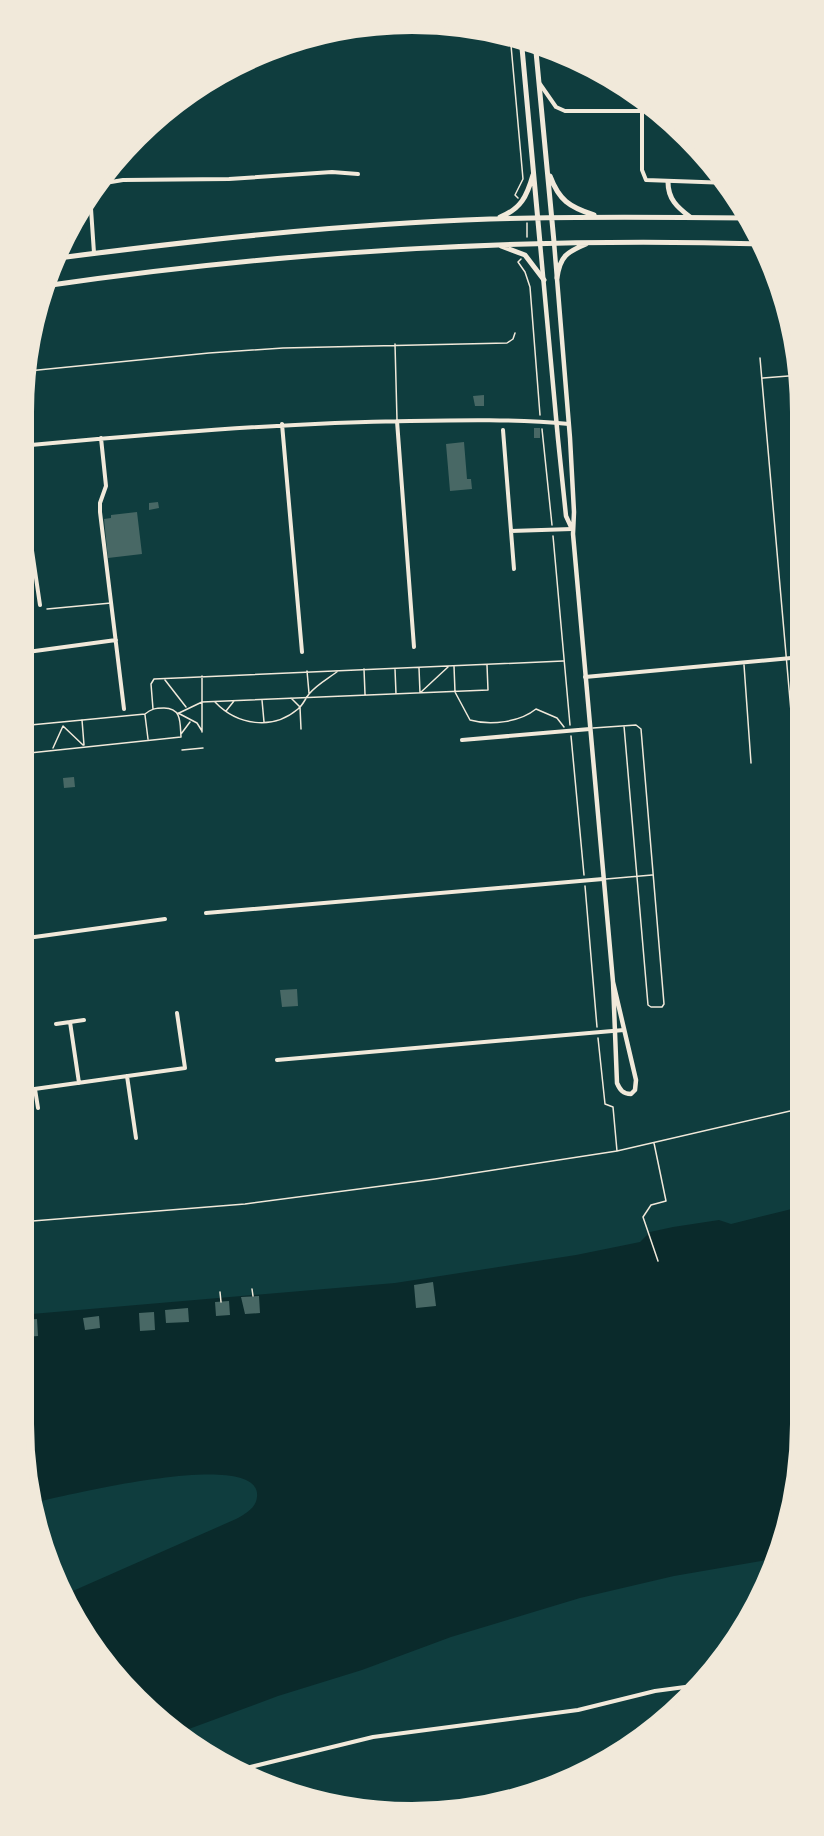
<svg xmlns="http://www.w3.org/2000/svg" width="824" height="1836" font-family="'DejaVu Sans',sans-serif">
  <rect width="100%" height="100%" fill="#0f3d3e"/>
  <path fill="#0a2a2b" d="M804,1206v218l-26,134 -104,18 -94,22 -129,39 -89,33 -84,26 -100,37 -61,-50 -51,-89 170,-75c9,-5 20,-11 21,-22 6,-51 -197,0 -224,6l-13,-79v-109l375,-32 181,-28 64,-13 10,-10 23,-5 46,-7 12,4z"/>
  <path fill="#486865" d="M484,395v11h-9l-2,-10z
    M534,428h6v10h-6z
    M464,442l3,37h4l1,10 -22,2 -4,-47z
    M158,502l1,6 -10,2v-7z
    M137,512l5,42 -34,4 -4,-39 7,-1v-3z
    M799,724h3v27h-1z
    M74,777l1,10 -11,1 -1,-10z
    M297,989l1,17 -16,1 -2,-17z
    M433,1282l3,24 -20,2 -2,-23z
    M259,1296l1,17 -15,1 -4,-17z
    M229,1301l1,14 -14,1 -1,-14z
    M188,1308l1,14 -23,1 -1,-13z
    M154,1312l1,18 -15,1 -1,-18z
    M99,1316l1,12 -15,2 -2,-12z
    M37,1319l1,17 -13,1 -1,-17z"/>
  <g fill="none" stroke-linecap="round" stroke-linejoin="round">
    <path stroke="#f1e9da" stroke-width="1.5" d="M510,34l13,145 -8,16 3,3
      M527,223v14
      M521,259l-3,3 7,10 5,15 10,128
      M542,429l10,96
      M553,536l17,189
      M454,666l1,26 15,28c21,6 50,2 66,-11l21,9 7,9
      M419,668l1,25 28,-26
      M364,669l1,25
      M395,669l1,25
      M307,671l2,22
      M202,676v56
      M165,680l21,27
      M291,698l9,9 1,22
      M262,700l2,22
      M215,702c22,23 57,29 83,7 5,-4 7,-10 11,-15 7,-9 20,-16 29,-23
      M153,709l-2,-25 3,-5 409,-18
      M226,711l8,-10
      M178,713l19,10 5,8
      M179,713l23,-11 286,-12 -1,-25
      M145,715l3,24
      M82,720l2,25
      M28,726l2,25
      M181,734l9,-12
      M571,736l13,139
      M53,748l10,-22 20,19
      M182,750l21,-2
      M20,754l161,-17c-1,-14 1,-29 -17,-29 -9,0 -13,1 -19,6l-125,12
      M585,886l12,141
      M598,1038l7,66 8,3 4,44
      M654,1143l12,58 -15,4 -8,12 15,44
      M20,1222l225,-18 190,-25 182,-28 186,-43
      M252,1289l1,7
      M220,1292l1,10"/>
    <path stroke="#f1e9da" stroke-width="1.5" d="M235,64l9,8
      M395,344l2,76
      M760,358l35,399 3,4 4,1
      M28,371l181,-18 74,-5 224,-5 6,-4 2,-6
      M763,378l38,-3
      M47,609l64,-6
      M744,665l7,98
      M593,728l43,-3 5,4 23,275 -2,3h-11l-3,-2 -24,-279
      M606,879l46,-4"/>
    <path stroke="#f1e9da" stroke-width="4" d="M540,84l16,23 9,4h96
      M642,111v59l4,10 83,3
      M94,253l-4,-59 2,-5 7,-5 24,-4 106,-1 103,-7 26,2
      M397,421l17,226
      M282,424l20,228
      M503,430l11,139
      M101,438l5,48 -6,17v9l24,197
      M20,446c130,-12 259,-23 390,-25 53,-1 106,-2 159,3
      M20,469l20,136
      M511,531l61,-2
      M20,653l96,-13
      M585,677l217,-20
      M462,740l128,-11
      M206,913l397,-34
      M20,939l145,-20
      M70,1022l9,61
      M56,1024l28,-4
      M277,1060l347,-30
      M127,1076l9,62
      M35,1089l3,19
      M20,1091l165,-23 -8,-55
      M234,1771l139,-34 205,-27 77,-19 30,-4 14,2"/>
    <path stroke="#f1e9da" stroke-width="4.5" d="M554,242l16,196 4,74 -1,22 40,448 4,101c3,7 6,11 14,11l4,-4 1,-10 -23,-98
      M540,243l18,196 8,77 6,13"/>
    <path stroke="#f1e9da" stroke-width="5" d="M521,37l19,206
      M535,41l19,201
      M550,176c9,24 19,31 44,39
      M668,182c0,17 9,25 22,35
      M500,217c21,-8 27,-21 33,-42
      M501,246l24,9 19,25
      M51,259c146,-19 292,-35 439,-40 86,-3 173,-2 259,-1
      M557,278c3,-22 10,-26 29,-34
      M44,286c239,-35 480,-49 720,-42"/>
  </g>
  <path d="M0 0H824V1836H0ZM412 30H412A382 382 0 0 1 794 412V1424A382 382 0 0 1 412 1806H412A382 382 0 0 1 30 1424V412A382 382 0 0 1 412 30Z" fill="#f1e9da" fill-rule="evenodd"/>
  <path fill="none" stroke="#f1e9da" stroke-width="8" d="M412 30H412A382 382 0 0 1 794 412V1424A382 382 0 0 1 412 1806H412A382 382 0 0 1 30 1424V412A382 382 0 0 1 412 30Z"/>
</svg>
